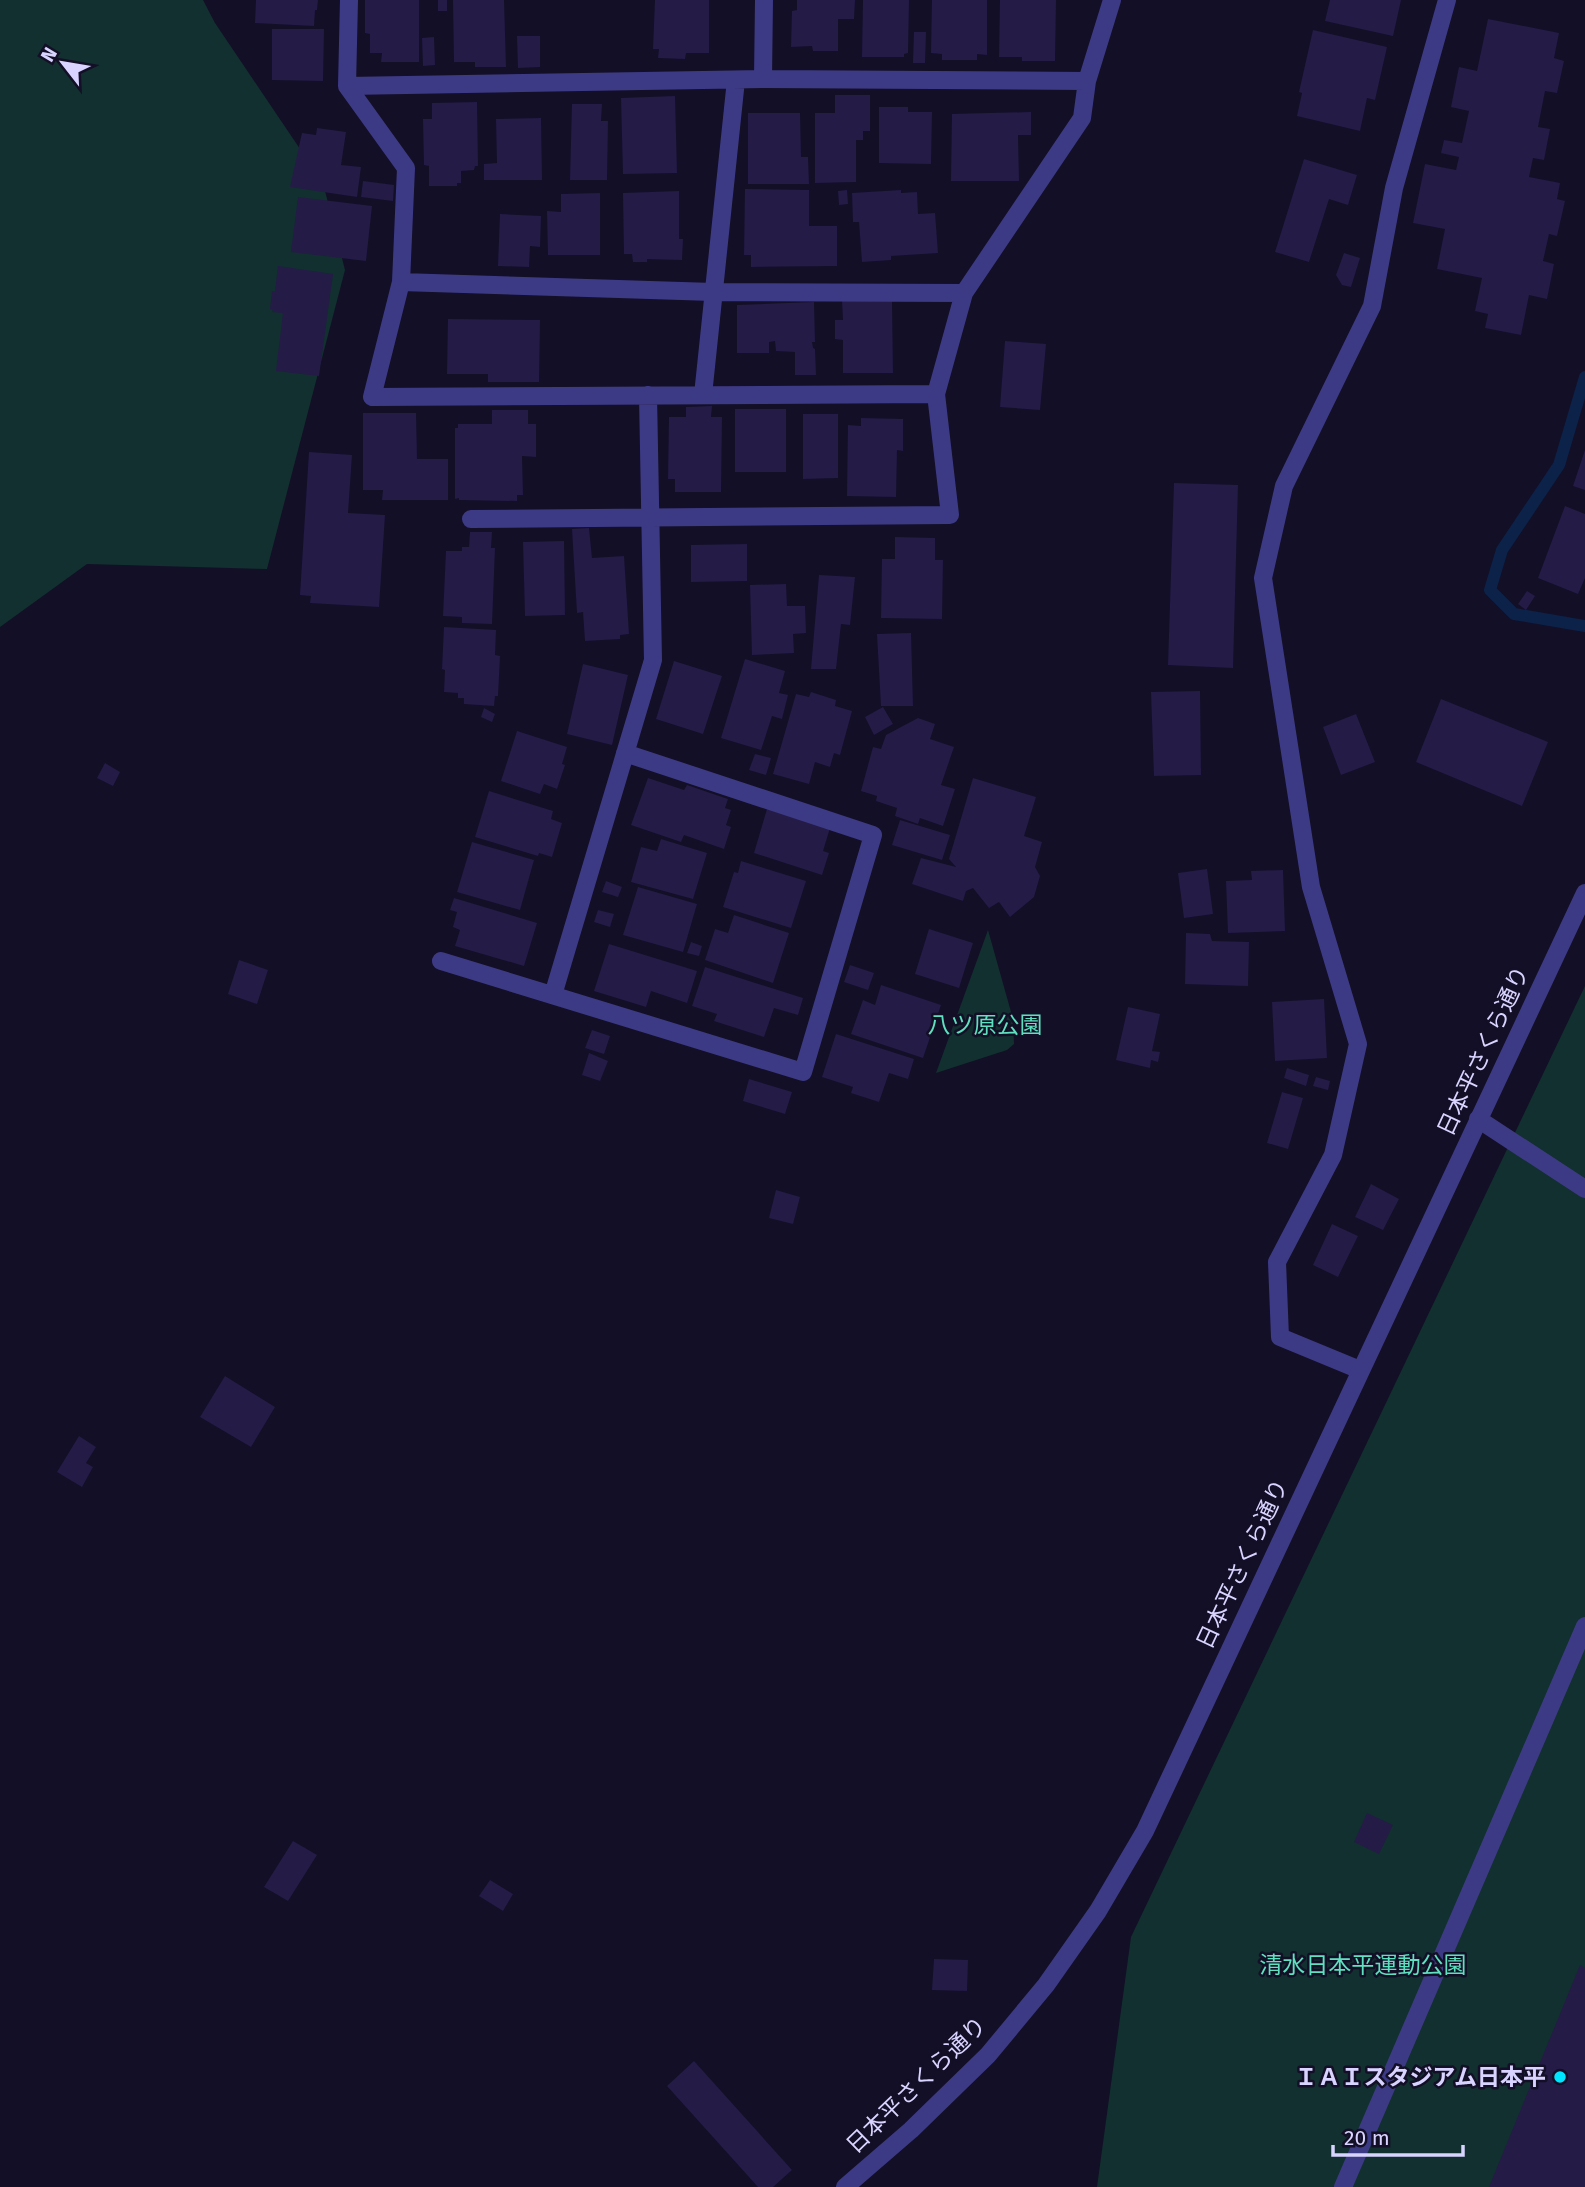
<svg xmlns="http://www.w3.org/2000/svg" width="1585" height="2187" font-family="'Fira Sans','Noto Sans JP',sans-serif">
  <rect width="100%" height="100%" fill="#130f26"/>
  <path fill="#12302f" d="M0,0h203l12,23 108,160 22,87 -78,299 -180,-5 -87,63z
    M988,930l25,89 1,25 -7,6 -71,23z
    M1585,986v1201h-488l34,-250z"/>
  <g fill="none" stroke-linecap="round" stroke-linejoin="round">
    <path stroke="#0c2248" stroke-width="12" d="M1585,377l-26,88 -57,85 -12,40 24,24 71,12"/>
  </g>
  <path fill="#241b47" d="M256,0h62l-1,10h-2l-1,16 -59,-3z
    M365,0h54v62h-38l1,-9h-12v-19l-5,-1z
    M438,0h9v11h-9z
    M453,0h51l2,67h-31v-5h-21z
    M655,0h54v53h-23l-1,6 -27,-1 1,-9h-6z
    M797,0h58l-1,19h-16v32h-25l-1,-5 -21,1 1,-36 5,-1z
    M863,0h46l-1,53 -4,1v3h-42z
    M932,0h55v55l-10,-1v6h-35v-6l-11,-1z
    M1000,0h56l-1,61h-33v-4h-23z
    M1330,0h71l-8,36 -68,-15z
    M1488,19l71,14 -5,25 10,3 -7,32 -12,-2 -7,36 12,2 -6,31 -11,-2 -4,19 31,6 -3,16 8,2 -8,35 -8,-2 -6,27 11,3 -7,35 -18,-4 -8,40 -36,-7 3,-14 -13,-3 7,-33 -45,-9 8,-40 -32,-6 12,-59 31,6 3,-13 -18,-4 3,-13 18,3 7,-32 -18,-4 8,-40 18,4z
    M272,29h52l-1,52 -51,-1z
    M1313,30l74,17 -12,53 -8,-2 -7,33 -63,-15 5,-23 -3,-1z
    M914,32h12l-1,31h-12z
    M517,36h23v31l-22,1z
    M434,37l1,28 -12,1 -1,-28z
    M835,95h35v36h-7v9h-7v42l-41,1v-70h20z
    M675,96l2,77 -54,1 -2,-76z
    M477,102l1,64h-3l-1,4 -13,1v12h-4v3h-28v-20l-5,-1 -1,-46h9v-16z
    M572,104h30l-1,17h7l-1,59h-37z
    M879,107h29v5h24l-1,52 -52,-1z
    M1031,112v23h-13l1,46h-68l1,-67z
    M748,113h52l1,44h7l1,27h-61z
    M541,118l1,62h-58v-16l13,-1 -1,-44z
    M317,128l29,4 -5,33 20,2 -4,30 -67,-10 12,-54 14,2z
    M1304,159l53,16 -9,30 -19,-6 -20,63 -34,-10z
    M363,181l31,4 -1,16 -32,-4z
    M745,189l64,1v36h28v40l-86,1v-12h-7z
    M847,190l1,14 -9,1 -1,-14z
    M901,190v3l16,-1 1,22 17,-1 3,40 -47,3v4l-29,2 -3,-40h-6l-1,-29z
    M679,191v48h4l-1,21 -35,-1v3h-14l-1,-8h-8l-1,-61z
    M600,193v62h-52l-1,-44 14,1v-18z
    M298,197l74,9 -6,55 -75,-9z
    M500,214l41,2 -1,31 -10,-1 -1,21 -31,-1z
    M1344,253l16,5 -9,29 -9,-2 -6,-10z
    M278,266l55,8 -14,102 -43,-5 7,-58 -11,-1 1,-2 -3,-1 2,-18h3z
    M842,301h50l1,72h-50v-33l-8,-1v-19h8z
    M814,302l1,40h-3l1,6 2,1 1,26h-21v-23l-19,-1 -1,-10 -6,1v11h-32v-48z
    M448,319l92,1 -1,62h-51v-8h-41z
    M1005,341l41,3 -6,66 -40,-3z
    M712,406l-1,11h11l-1,75h-46v-13h-7l1,-62h17v-10z
    M735,409h51v63h-51z
    M492,410h36v14h8v33l-14,-1 1,39h-6v6l-58,-1v-2l-4,1v-71h3v-4h34z
    M363,413h53l1,46h31v41h-66l1,-10h-20z
    M803,414h35v64l-35,1z
    M861,418l42,1v32l-6,-1 -1,47 -49,-1 1,-71 13,1z
    M1585,450v40l-12,-4z
    M309,452l43,3 -4,58 37,2 -6,92 -69,-4 1,-7 -11,-1z
    M1174,483l64,2 -5,183 -65,-3z
    M1565,506l20,8v64l-7,16 -40,-16z
    M589,528l3,30 32,-2 5,78 -9,1v4l-35,2 -2,-29 -6,1 -5,-84z
    M470,532h22l-1,16h4l-3,76 -30,-1v-6l-19,-1 3,-65h16v-4h7z
    M895,537l40,1v22h8l-1,59 -61,-1 1,-59h13z
    M564,541l1,74 -40,1 -2,-74z
    M747,544v37l-56,1v-37z
    M819,575l36,2 -5,48 -9,-1 -5,45h-25z
    M786,584l1,22h18l1,27 -13,1 1,19 -42,2 -2,-70z
    M1527,591l8,5 -9,14 -8,-6z
    M444,627l52,3 -1,25 5,1 -2,40h-3l-1,10 -30,-2v-6h-6v-5l-14,-1 1,-22 -3,-1z
    M911,633l2,73h-32l-4,-72z
    M745,659l40,12 -6,22 9,2 -6,24 -10,-3 -11,34 -40,-12z
    M674,661l48,15 -19,58 -47,-15z
    M583,664l45,11 -16,70 -45,-11z
    M1200,691l1,84 -47,1 -3,-84z
    M811,692l25,8 -1,6 17,5 -12,44 -6,-2 -4,14 -15,-5 -6,22 -36,-10 23,-80 13,3z
    M1441,699l107,43 -26,64 -106,-44z
    M883,707l10,17 -19,11 -9,-18z
    M484,708l11,6 -3,8 -11,-5z
    M1356,714l19,48 -34,13 -18,-48z
    M918,718l17,6 -5,15 24,8 -13,38 14,4 -12,37 -23,-8 -2,6 -23,-8 2,-8 -21,-7 1,-5 -16,-5 12,-44 8,2 5,-14z
    M517,731l50,16 -5,17 3,1 -8,24 -13,-5 -4,10 -39,-13z
    M755,754l16,4 -5,17 -17,-5z
    M105,763l15,9 -7,14 -16,-8z
    M648,778l36,12 3,-5 41,14 -3,9 6,2 -5,15 5,2 -7,22 -40,-14 -3,7 -50,-17z
    M973,778l63,19 -12,39 18,6 -7,25 5,9 -6,21 -24,20 -11,-15 -10,6 -16,-20 -7,3 -3,10 -51,-17 9,-26 35,9 -7,-8z
    M489,791l64,20 -2,8 11,4 -10,34 -13,-4 -1,3 -63,-19z
    M767,809l63,19 -7,23 6,2 -7,22 -68,-22z
    M900,820l50,15 -8,25 -50,-15z
    M661,839l46,14 -14,46 -62,-17 10,-35 16,4z
    M472,842l62,18 -14,50 -63,-18z
    M741,861l65,20 -15,47 -68,-21 11,-35 4,1z
    M1207,869l6,45 -29,4 -6,-45z
    M1283,870l2,61 -57,2 -2,-52 26,-1 -1,-9z
    M606,881l16,6 -4,10 -16,-5z
    M638,887l59,17 -14,48 -60,-17z
    M454,898l83,25 -13,43 -69,-20 5,-16 -7,-3 4,-15 -7,-2z
    M598,910l16,4 -4,13 -16,-5z
    M734,915l55,18 -16,50 -68,-23 10,-31 13,4z
    M929,929l44,14 -14,45 -44,-14z
    M1186,933l24,1 2,7 37,1 -1,44 -63,-2z
    M691,942l11,4 -3,10 -12,-3z
    M609,944l88,27 -10,32 -36,-12 -5,16 -52,-16z
    M239,960l29,10 -11,34 -29,-10z
    M850,965l24,8 -6,17 -24,-8z
    M705,967l98,31 -5,17 -24,-7 -10,29 -50,-16 3,-7 -25,-8z
    M881,985l60,20 -18,53 -72,-24 12,-34 12,5z
    M1324,999l3,59 -52,3 -3,-59z
    M1128,1007l32,7 -8,37 8,1 -2,10 -7,-2 -1,8 -34,-8z
    M592,1030l18,6 -6,18 -19,-6z
    M836,1034l78,25 -6,20 -19,-6 -10,29 -28,-9 2,-6 -31,-10z
    M589,1053l19,8 -8,20 -18,-6z
    M1287,1068l22,7 -3,11 -22,-8z
    M1316,1077l14,4 -2,9 -15,-4z
    M749,1079l43,13 -7,22 -42,-13z
    M1282,1092l21,6 -15,51 -21,-6z
    M1371,1184l28,15 -16,31 -28,-13z
    M776,1190l24,7 -7,27 -24,-6z
    M1332,1224l26,12 -20,41 -25,-12z
    M225,1376l50,31 -24,40 -51,-30z
    M79,1436l17,11 -10,16 7,4 -11,20 -25,-15z
    M1367,1813l26,12 -14,29 -25,-12z
    M293,1841l24,14 -29,46 -24,-14z
    M490,1880l23,14 -10,17 -24,-15z
    M934,1959l34,1 -1,31 -35,-1z
    M1580,1965l5,3v219h-96z
    M694,2061l98,109 -19,17h-15l-91,-101z"/>
  <g fill="none" stroke-linecap="round" stroke-linejoin="round">
    <path stroke="#3d3a85" stroke-width="18" d="M1478,1119l107,70
      M1343,2187l242,-561"/>
    <path stroke="#3d3a85" stroke-width="18" d="M349,0l-2,86 59,82 -5,114 -29,115 564,-3
      M763,79l1,-79
      M347,86l416,-7 324,2
      M401,282l312,10 251,1
      M703,395l33,-315
      M471,519l479,-4 -14,-121 28,-101 118,-175 5,-37 25,-81
      M441,961l362,111 70,-237 -248,-82
      M553,995l100,-335 -5,-265
      M1360,1370l-80,-33 -3,-75 56,-107 25,-111 -47,-157 -48,-309 21,-92 88,-180 22,-118 53,-188"/>
    <path stroke="#3d3a85" stroke-width="18" d="M845,2187l66,-57 77,-75 58,-70 52,-74 47,-80 440,-938"/>
  </g>
  <circle fill="#00e5ff" stroke="#130f26" stroke-width="2.5" cx="1560" cy="2077" r="7"/>
  <g text-anchor="middle" stroke-width="5" stroke-linejoin="round" paint-order="stroke">
    <g font-size="23" fill="#5fe0c0" stroke="#130f26">
      <text x="985" y="1033">八ツ原公園</text>
      <text x="1363" y="1973">清水日本平運動公園</text>
    </g>
    <g font-size="23" fill="#d9d4ff" stroke="#130f26">
      <text transform="translate(1483 1051) rotate(-65)" y="8">日本平さくら通り</text>
      <text transform="translate(1242 1564) rotate(-65)" y="8">日本平さくら通り</text>
      <text transform="translate(916 2085) rotate(-44)" y="8">日本平さくら通り</text>
    </g>
    <g font-size="23" font-weight="bold" fill="#d9d4ff" stroke="#130f26" text-anchor="end">
      <text x="1546" y="2085">ＩＡＩスタジアム日本平</text>
    </g>
  </g>
  <g transform="translate(63 63) rotate(301)" stroke="#130f26" stroke-width="5" paint-order="stroke">
  <path d="M0-5L12 26L0 18L-12 26Z" fill="#d9d4ff"/>
  <text y="-10" font-size="19" font-weight="bold" text-anchor="middle" fill="#d9d4ff">N</text>
  </g>
  <path d="M1333 2145v10h130v-10" fill="none" stroke="#d9d4ff" stroke-width="3.5"/>
  <text x="1344" y="2145" font-size="21" fill="#d9d4ff" stroke="#130f26" stroke-width="5" paint-order="stroke">20 m</text>
</svg>
